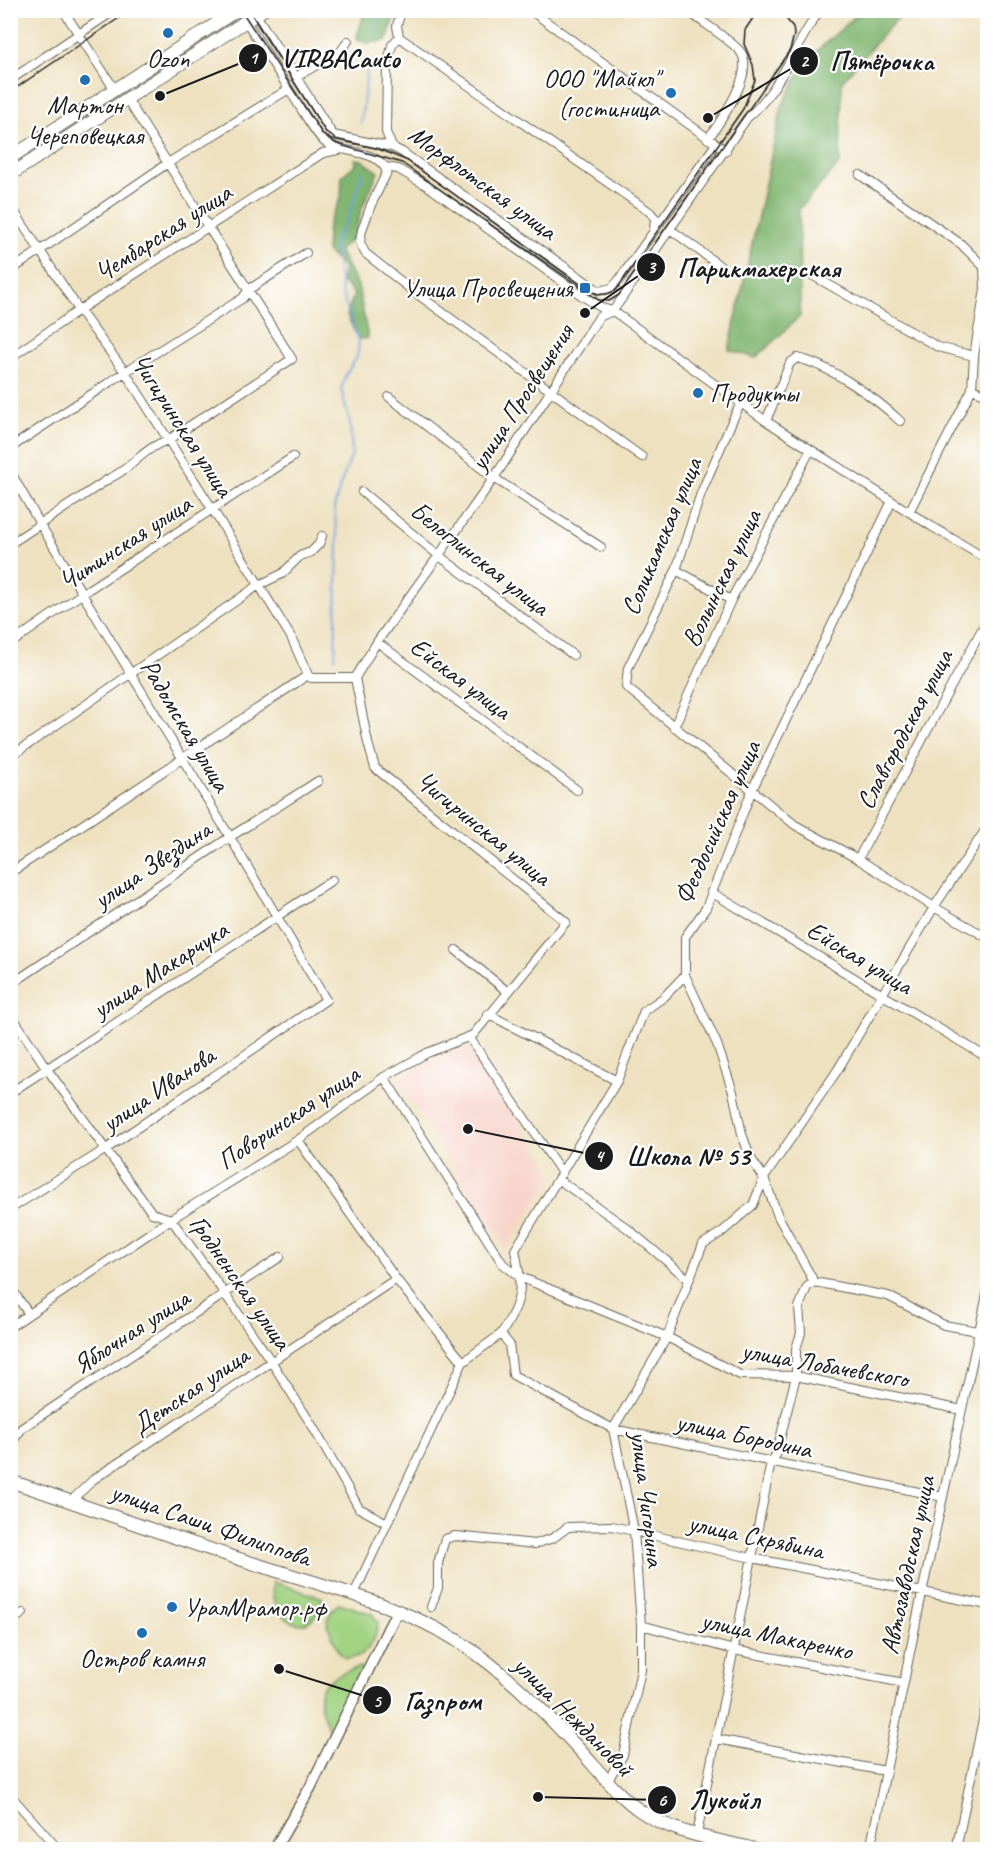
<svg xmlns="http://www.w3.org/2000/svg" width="998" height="1860" font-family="Caveat,sans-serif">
  <rect width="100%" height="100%" fill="#fff"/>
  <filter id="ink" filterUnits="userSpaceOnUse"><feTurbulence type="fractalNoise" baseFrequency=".0167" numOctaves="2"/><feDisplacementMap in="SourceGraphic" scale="12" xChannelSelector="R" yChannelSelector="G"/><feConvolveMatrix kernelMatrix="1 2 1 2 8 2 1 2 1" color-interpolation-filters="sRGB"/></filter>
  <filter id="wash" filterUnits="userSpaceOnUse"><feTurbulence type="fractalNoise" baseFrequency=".008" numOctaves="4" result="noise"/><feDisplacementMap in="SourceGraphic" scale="24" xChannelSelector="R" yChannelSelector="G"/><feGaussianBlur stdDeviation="1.35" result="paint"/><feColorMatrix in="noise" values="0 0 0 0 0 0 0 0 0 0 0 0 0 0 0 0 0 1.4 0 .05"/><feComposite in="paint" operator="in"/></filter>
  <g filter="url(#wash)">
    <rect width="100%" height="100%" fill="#eee1c0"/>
    <path fill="#f7d1c7" d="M468,1047l86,127 -48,75 -109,-171 30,-16z"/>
    <path fill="#a1d382" stroke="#5e784f" stroke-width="1.5" d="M273,1582l50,16c-2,4 -3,10 -5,14 -17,28 -51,1 -45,-30z
      M339,1603l33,11 6,8c-2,19 -11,37 -33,36l-6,-6 -12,-28 4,-13z
      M360,1667l2,2 -31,65c-19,-42 -17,-52 29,-67z"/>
    <path fill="#80b570" stroke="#4e6846" stroke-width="1.5" d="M365,11h31l-9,29 -17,3 -14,-3z
      M861,11h46l-13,11 -52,59 -2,82 -41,46 1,107 -44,42 -27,-8 53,-244 24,-45z
      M355,159l7,1 16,12 -17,38 -7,26 -15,15 19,35 10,52 -10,1 -11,-24 7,-21 -13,-14 3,-11 -18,-19 2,-26 13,-26 1,-22 14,-12z"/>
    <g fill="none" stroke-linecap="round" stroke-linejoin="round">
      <path stroke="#70a0da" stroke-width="2" d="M375,34l5,-24
        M361,124l7,-62
        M335,658l3,-115 -4,-35 7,-25 11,-29 -2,-31 -9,-34 5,-15 11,-17 2,-14 -17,-50 -8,-49 16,-31 13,-41"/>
    </g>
  </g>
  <g filter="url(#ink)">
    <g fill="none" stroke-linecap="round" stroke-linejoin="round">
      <defs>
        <path id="minor" d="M63,10l52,80
          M401,10l-4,16 2,11 251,175 5,6 -1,12
          M530,10l196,141
          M687,10c16,13 38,26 52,40 19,20 -19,72 -31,89
          M256,15l77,120 59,12
          M399,37l-7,8 -5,22 -1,65 6,15 10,5 197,139 13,-3 7,-8 97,-136
          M296,77l45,-26 7,-10
          M10,80l105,-70
          M289,89c7,11 29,50 37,54 18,11 53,6 61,29l-16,33 -9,25 -2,12 5,11 48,38 229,166
          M385,167l13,2 31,18 152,108 21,13 11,3 153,110 165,105 57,34
          M860,175l101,69 23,23 1,22 3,-1
          M10,205l69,105 46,62 88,138 78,127 17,38
          M670,229l50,37
          M10,271l158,-108 121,-74 -43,-68
          M810,274l128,73 36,9
          M10,358l69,-48 244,-157 20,-4
          M972,389l16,6
          M389,397l105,81 107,69
          M741,403l-8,16 -32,74 -25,77 -48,98 -2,19 169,138 63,34 76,48 54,31
          M766,421l24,-58 7,-5c32,7 79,40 103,63
          M10,448l115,-76 118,-74 5,-8 58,-37
          M10,471l30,53 190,313 96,163 -220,149 -96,60
          M362,492l76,63 135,100
          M892,501l-140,289 -46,118 -21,29v38l-21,22 -20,14 -27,70 -102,169c8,39 8,50 -14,84l8,10 4,31 100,54 330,68
          M909,512l63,-123 2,-33 11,-67
          M10,544l100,-66c21,-9 35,-31 58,-38l124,-81 -165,-260
          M676,570l55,30
          M377,642l200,148
          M10,644l73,-51 210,-136
          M674,727l57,-127 79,-149
          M10,757l249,-172 23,-11 18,-18 11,-4 8,-8 3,-8
          M858,859l130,-241
          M10,873l298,-198 3,3h44
          M711,892l277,166
          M456,950l52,42
          M685,975l32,69 16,48 9,42 8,23 14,21 14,38 36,66 74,14 56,29 34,6
          M10,985l220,-148 88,-56
          M10,1013l37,56 105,144 19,6 54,75 46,67 42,66 46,81 28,15
          M488,1014l129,67
          M469,1037l93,136
          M384,1077l119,187 17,13 147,60 73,38 56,1 166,34
          M10,1093l322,-213
          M298,1140l98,139 67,83
          M559,1180l68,48 61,51
          M10,1287l19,27
          M10,1327l161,-108 127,-79 86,-63 43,-24 46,-18 93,-113 -191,-154 -7,-25 -13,-65 22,-36 117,-164 105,-161 14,-6 134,-193c8,-7 16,-15 22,-24 20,-26 31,-57 51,-84
          M10,1445l12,-17 258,-171
          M71,1501l23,-22 302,-200
          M353,1596l110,-234 38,-28
          M431,1607l7,-19v-25l7,-24 10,-3 80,8 18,-6 15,-11 44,-1 140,32 236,47
          M10,1622l13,-9
          M641,1625l93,25 170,33
          M717,1739l168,32
          M608,1780l15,-25 18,-85v-45l-7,-94 -21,-102 54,-92 36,-93 19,-12 31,-27 11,-27 73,-107 97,-164 54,-81
          M10,1795l49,55
          M697,1834l74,-372 5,-7 20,-79v-27l5,-16 -2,-26 8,-20 7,-5
          M870,1850l52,-257 66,-303
          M956,1850l32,-155"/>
        <path id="major" d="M274,1850l36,-62 87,-177"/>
        <path id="highway" d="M10,158l227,-148
          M10,175l253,-165
          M10,1481c82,27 163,57 245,83 69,22 145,40 206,79 43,28 80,65 115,103 20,21 39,47 63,64 34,24 80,30 120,40"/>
      </defs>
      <use href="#minor" stroke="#666155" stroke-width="10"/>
      <use href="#major" stroke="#666155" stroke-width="13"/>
      <use href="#highway" stroke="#666155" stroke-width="14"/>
      <use href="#minor" stroke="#fff" stroke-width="8"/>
      <use href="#major" stroke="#fff" stroke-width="10"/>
      <use href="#highway" stroke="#fff" stroke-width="12"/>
      <path stroke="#1c1c1c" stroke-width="1.5" d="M241,10l82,125 14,9 65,19 197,137 10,1 10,-6 171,-245 4,-15 -1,-8 -10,-12 -8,-3 -15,2 -7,4 -8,12 -1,14 9,21 2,15 -12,29 -127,181c-12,7 -19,5 -31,-2l-177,-127 -32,-13 -41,-9 -10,-8 -76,-121
        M10,92l121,-82"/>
    </g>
  </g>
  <g fill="#1f6fb2" stroke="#fff" stroke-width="2">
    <circle cx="168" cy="33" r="6"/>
    <circle cx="85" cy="80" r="6"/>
    <circle cx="671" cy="93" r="6"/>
    <rect x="579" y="282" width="12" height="12" rx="3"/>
    <circle cx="698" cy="393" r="6"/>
    <circle cx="172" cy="1607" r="6"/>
    <circle cx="142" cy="1633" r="6"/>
  </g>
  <g text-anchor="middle" stroke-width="4.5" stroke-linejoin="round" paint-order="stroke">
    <g font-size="26" fill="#1c1c1c" stroke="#fff">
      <text x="168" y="67">Ozon</text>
      <text x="659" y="87" text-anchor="end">ООО "Майкл"<tspan x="659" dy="30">(гостиница</tspan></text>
      <text x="85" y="114">Мартон<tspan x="85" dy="30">Череповецкая</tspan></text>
      <text x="573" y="297" text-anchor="end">Улица Просвещения</text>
      <text x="710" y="402" text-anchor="start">Продукты</text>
      <text x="184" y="1616" text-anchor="start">УралМрамор.рф</text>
      <text x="142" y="1667">Остров камня</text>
    </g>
    <g font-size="26" fill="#1c1c1c" stroke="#fff">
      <text transform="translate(483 182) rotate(36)" y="9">Морфлотская улица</text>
      <text transform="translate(163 232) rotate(-33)" y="9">Чембарская улица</text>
      <text transform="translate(521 397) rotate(-57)" y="9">улица Просвещения</text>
      <text transform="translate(183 425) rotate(57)" y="9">Чигиринская улица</text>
      <text transform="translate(661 536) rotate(-67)" y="9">Соликамская улица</text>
      <text transform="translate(125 542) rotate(-33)" y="9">Читинская улица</text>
      <text transform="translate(480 558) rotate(38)" y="9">Белоглинская улица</text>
      <text transform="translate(721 578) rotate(-64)" y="9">Волынская улица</text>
      <text transform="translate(461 678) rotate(37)" y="9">Ейская улица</text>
      <text transform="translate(186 725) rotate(59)" y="9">Радомская улица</text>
      <text transform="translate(904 729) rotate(-62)" y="9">Славгородская улица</text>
      <text transform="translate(717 822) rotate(-66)" y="9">Феодосийская улица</text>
      <text transform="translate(484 828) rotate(39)" y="9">Чигиринская улица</text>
      <text transform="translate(152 864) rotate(-34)" y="9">улица Звездина</text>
      <text transform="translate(860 957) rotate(31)" y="9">Ейская улица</text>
      <text transform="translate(160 969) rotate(-33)" y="9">улица Макарчука</text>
      <text transform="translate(158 1089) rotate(-34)" y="9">улица Иванова</text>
      <text transform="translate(288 1117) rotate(-34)" y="9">Поворинская улица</text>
      <text transform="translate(241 1282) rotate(55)" y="9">Гродненская улица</text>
      <text transform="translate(131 1331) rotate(-33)" y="9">Яблочная улица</text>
      <text transform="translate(825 1364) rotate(10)" y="9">улица Лобачевского</text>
      <text transform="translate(190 1390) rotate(-34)" y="9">Детская улица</text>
      <text transform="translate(744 1435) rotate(12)" y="9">улица Бородина</text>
      <text transform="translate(648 1499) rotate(83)" y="9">улица Чигорина</text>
      <text transform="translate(211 1524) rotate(19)" y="9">улица Саши Филиппова</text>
      <text transform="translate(756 1536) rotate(12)" y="9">улица Скрябина</text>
      <text transform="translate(907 1565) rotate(-78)" y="9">Автозаводская улица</text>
      <text transform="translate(777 1635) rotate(12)" y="9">улица Макаренко</text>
      <text transform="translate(574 1716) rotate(45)" y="9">улица Неждановой</text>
    </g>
  </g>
  <path fill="none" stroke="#1c1c1c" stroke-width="2" d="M160 96L253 58M708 118L804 61M585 313L651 267M468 1129L599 1156M279 1669L377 1700M538 1797L662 1800"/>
  <g fill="#1c1c1c" stroke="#fff" stroke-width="2">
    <circle cx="160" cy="96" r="6"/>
    <circle cx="708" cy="118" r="6"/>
    <circle cx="585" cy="313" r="6"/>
    <circle cx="468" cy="1129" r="6"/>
    <circle cx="279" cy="1669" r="6"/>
    <circle cx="538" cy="1797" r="6"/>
    <circle cx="253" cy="58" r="15"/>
    <circle cx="804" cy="61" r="15"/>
    <circle cx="651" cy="267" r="15"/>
    <circle cx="599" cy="1156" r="15"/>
    <circle cx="377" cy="1700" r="15"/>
    <circle cx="662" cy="1800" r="15"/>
  </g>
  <g font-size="18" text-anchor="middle" font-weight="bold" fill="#fff">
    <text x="253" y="64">1</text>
    <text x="804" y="67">2</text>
    <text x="651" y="273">3</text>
    <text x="599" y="1162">4</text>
    <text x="377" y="1707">5</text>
    <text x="662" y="1806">6</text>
  </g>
  <g font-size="27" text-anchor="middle" font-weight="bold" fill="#1c1c1c" stroke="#fff" stroke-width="4.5" stroke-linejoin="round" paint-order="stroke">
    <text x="340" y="67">VIRBACauto</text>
    <text x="882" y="70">Пятёрочка</text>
    <text x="759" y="277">Парикмахерская</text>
    <text x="688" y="1165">Школа № 53</text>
    <text x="443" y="1710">Газпром</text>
    <text x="724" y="1809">Лукойл</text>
  </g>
  <rect width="998" height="1860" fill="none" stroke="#fff" stroke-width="36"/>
</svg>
